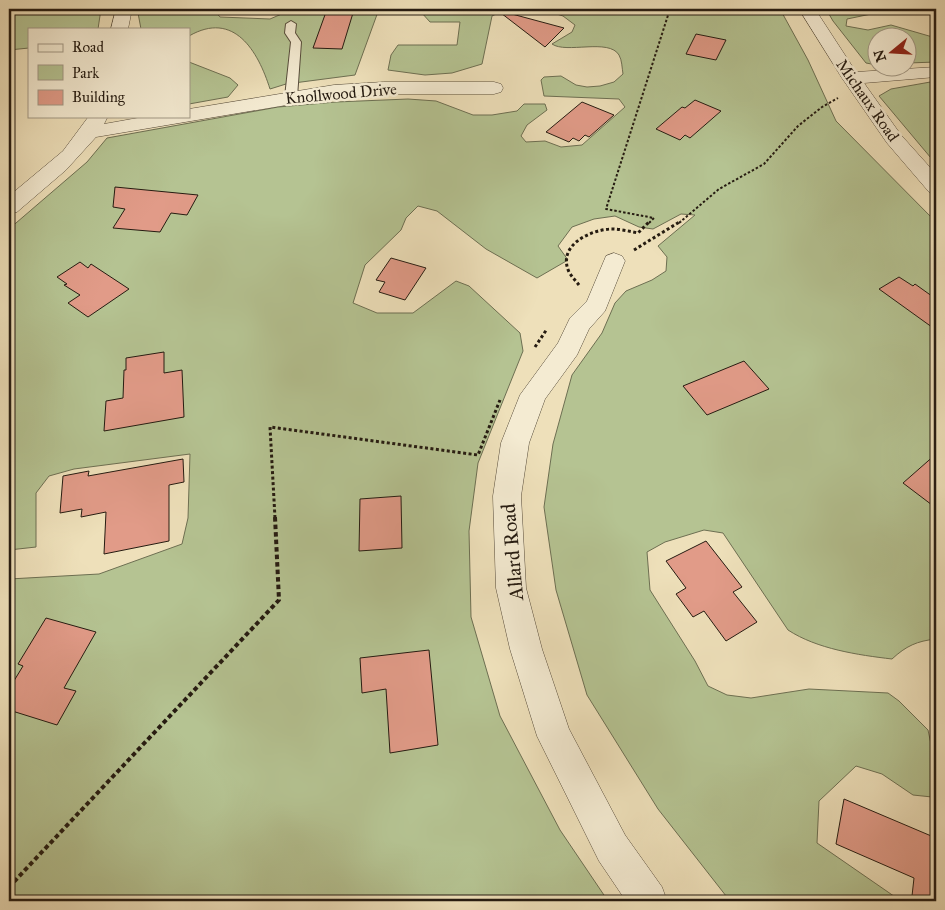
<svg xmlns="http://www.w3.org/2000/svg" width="945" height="910" font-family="'IM FELL Great Primer',serif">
  <rect width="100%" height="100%" fill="#eee0ba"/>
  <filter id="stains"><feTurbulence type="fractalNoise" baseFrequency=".004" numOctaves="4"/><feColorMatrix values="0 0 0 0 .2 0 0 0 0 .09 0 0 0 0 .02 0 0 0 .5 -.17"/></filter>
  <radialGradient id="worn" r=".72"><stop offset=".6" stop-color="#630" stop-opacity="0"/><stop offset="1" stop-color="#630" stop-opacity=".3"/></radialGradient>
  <path fill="#b5c392" stroke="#6d6f52" d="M9,9h92l-3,20h-69v19l-20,2z
    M142,9h71l7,8 50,2 14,-6v-4h95l-24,66 -69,9 -16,5c-12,-38 -36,-79 -81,-53v-7h-48l-3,-16z
    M422,9h98l-18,2 -10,5 -10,48 -30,9 -27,2 -37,-5 3,-15 7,-10h59l3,-23h-30l-9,-10z
    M541,9h239l28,51 28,61 100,101v417c-19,2 -30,7 -44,20 -34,-4 -75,-10 -104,-29l-65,-97 -19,-3 -39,12 -18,10 3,38 45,71 13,25 19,9 24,3 58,-9 79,4 11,8 29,29 7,33 -3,34 -19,-2 -31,-21 -26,-8 -37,35 -2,42 84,58h-171l-72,-92 -71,-114 -31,-105 -12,-83 9,-63 19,-69 30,-42 13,-30 11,-12 26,-11 14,-9 1,-14 -9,-11 37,-31 -14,-1 -28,15 -14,-2 -24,-11 -21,3 -22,8 -14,19 10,14 -31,18 -51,-29 -49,-38 -19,-5 -12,12 -5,12 -36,35 -12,38 24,10h36l43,-32 13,5 51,47 3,18 -45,112 -9,68 2,86 29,99 60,114 48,71h-96l-3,-1 -3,1h-497v-322l90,-5 83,-30 6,-26 2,-64 -116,15 -25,7 -13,17v54l-27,3v-321l78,-67 20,-24 171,-31 58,-5 72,-3 28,2 37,14h19l25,-4 7,-7h21l2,6 -20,15 -6,11 5,6 19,-1 16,6 21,-2 43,-38 -6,-8 -75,-3 -3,-16 3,-3 17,-1 15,9 11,2 13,-1 14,-4 9,-8c-1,-6 -1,-14 -4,-19 -10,-17 -53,-1 -67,-11l20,-12 3,-7 -12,-9z
    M826,9h45l5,4 -29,6 -1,7 22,4 23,-5 45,13v24l-28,1v-25h-30l-1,27 -11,-2 -33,-42z
    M189,62l41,16 8,7 -10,12 -39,7z
    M936,81v83l-57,-68 12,-7z"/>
  <path fill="#e19b88" stroke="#251b11" d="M497,10l67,18 -19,19z
    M326,12l27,1 -11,36 -29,-1z
    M696,34l30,6 -10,20 -30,-6z
    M695,100l26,11 -31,27 -5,-3 -5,5 -24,-11 26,-22 3,1z
    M582,102l32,13 -25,22 -4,-2 -6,6 -6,-3 -4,4 -23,-10z
    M115,187l83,8 -11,20 -16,-2 -11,19 -47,-4 12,-19 -12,-2z
    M391,258l35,10 -21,32 -26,-8 6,-10 -9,-2z
    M80,262l8,6 3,-4 38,25 -41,28 -20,-14 12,-8 -16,-10 3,-1 -10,-7z
    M899,277l14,9 2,-2 21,15v31l-57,-41z
    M164,352v21l18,-3 2,47 -80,14 2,-30 17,-3 1,-28h2v-12z
    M744,361l25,28 -62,26 -24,-29z
    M936,454v54l-33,-25z
    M183,459l1,23 -15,3v56l-65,13 2,-42 -25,5 1,-8 -22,4 3,-37 26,-5 -1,5z
    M401,496l1,52 -43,3 1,-52z
    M706,541l36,46 -9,5 24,30 -31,19 -22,-30 -11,6 -17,-23 10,-6 -20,-27z
    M46,618l50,14 -32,56 12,3 -19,34 -48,-15v-21l14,-23 -5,-2z
    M429,650l9,95 -48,8 -4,-64 -24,4 -2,-35z
    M844,799l92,39v63h-13l-11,-5 2,-18 -78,-34z"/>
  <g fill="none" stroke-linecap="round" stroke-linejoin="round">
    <defs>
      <path id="service" d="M291,21l5,3 -1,9 6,9 -4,55 -6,3 -6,-3 6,-55 -6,-9 1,-9z"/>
      <path id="minor" d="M116,9h16l-4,20h-17z
        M799,9h16l41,63 80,-5v10l-72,6 37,52 35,39v19l-7,-1 -42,-49 -45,-65z
        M384,82h110l7,2 2,4 -2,4 -7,2h-110l-50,3 -238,40 -30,33 -49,42 -8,2v-18l54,-45 26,-35h19l-4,8 45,-8h40v-7l145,-24z
        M614,253l8,3 3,5 -20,50 -16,18 -12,26 -32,44 -16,44 -8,53 5,92 16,61 27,80 56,106 37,52 5,14h-41l-27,-40 -62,-125 -27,-87 -14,-61 -3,-92 8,-53 19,-48 38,-52 12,-25 17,-17 19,-45z"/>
    </defs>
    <use href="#service" stroke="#574c3b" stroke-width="2"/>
    <use href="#minor" stroke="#574c3b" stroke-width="1"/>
    <path stroke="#251b11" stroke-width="2" stroke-dasharray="2.5 2" stroke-linecap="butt" d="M649,223l5,-5 -48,-9 64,-200
      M679,223l40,-34 45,-25 34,-38 24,-19 16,-9"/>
    <path stroke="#251b11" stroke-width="3" stroke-dasharray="3 2.5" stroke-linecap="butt" d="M634,250l47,-29
      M579,285c-3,-4 -7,-8 -10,-13 -12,-26 20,-42 42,-43 9,0 18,2 27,4l12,-12
      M535,347l12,-18
      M275,518l-5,-91 208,28 22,-55"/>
    <path stroke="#251b11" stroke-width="4" stroke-dasharray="4.5 3" stroke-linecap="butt" d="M9,887l270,-287 -4,-83"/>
    <use href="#service" fill="#f4ebd2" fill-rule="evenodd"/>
    <use href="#minor" fill="#f4ebd2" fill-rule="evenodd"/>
  </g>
  <g text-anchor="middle" stroke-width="5" stroke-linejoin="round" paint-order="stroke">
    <g font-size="16" fill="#251b11" stroke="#f4ebd2">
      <text transform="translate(341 93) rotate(-5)" y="6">Knollwood Drive</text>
      <text transform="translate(868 100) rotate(55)" y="6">Michaux Road</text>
    </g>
    <g font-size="20" fill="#251b11" stroke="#f4ebd2">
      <text transform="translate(512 552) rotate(-95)" y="7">Allard Road</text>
    </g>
  </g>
  <rect width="945" height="910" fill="none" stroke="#eee0ba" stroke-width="30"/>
  <rect x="10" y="10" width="925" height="890" fill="none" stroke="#251b11" stroke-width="2.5"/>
  <rect x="15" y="15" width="915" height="880" fill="none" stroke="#251b11"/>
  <rect x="28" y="28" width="162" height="90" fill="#f4ebd2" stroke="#a19885"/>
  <rect x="38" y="44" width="25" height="8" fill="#f4ebd2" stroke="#a19885"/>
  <text x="72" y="52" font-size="15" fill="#251b11">Road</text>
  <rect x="38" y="65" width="25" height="15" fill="#b5c392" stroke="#a19885"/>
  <text x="72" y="78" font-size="15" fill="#251b11">Park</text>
  <rect x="38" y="90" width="25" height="15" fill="#e19b88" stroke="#a19885"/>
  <text x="72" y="102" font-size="15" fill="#251b11">Building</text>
  <g transform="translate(892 52) rotate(252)"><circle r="24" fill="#f4ebd2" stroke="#a19885"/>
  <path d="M0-4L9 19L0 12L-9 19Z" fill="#8f2418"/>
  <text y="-8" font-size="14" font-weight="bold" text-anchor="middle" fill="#251b11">N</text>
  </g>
  <rect width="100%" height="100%" filter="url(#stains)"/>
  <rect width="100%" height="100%" fill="url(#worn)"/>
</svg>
